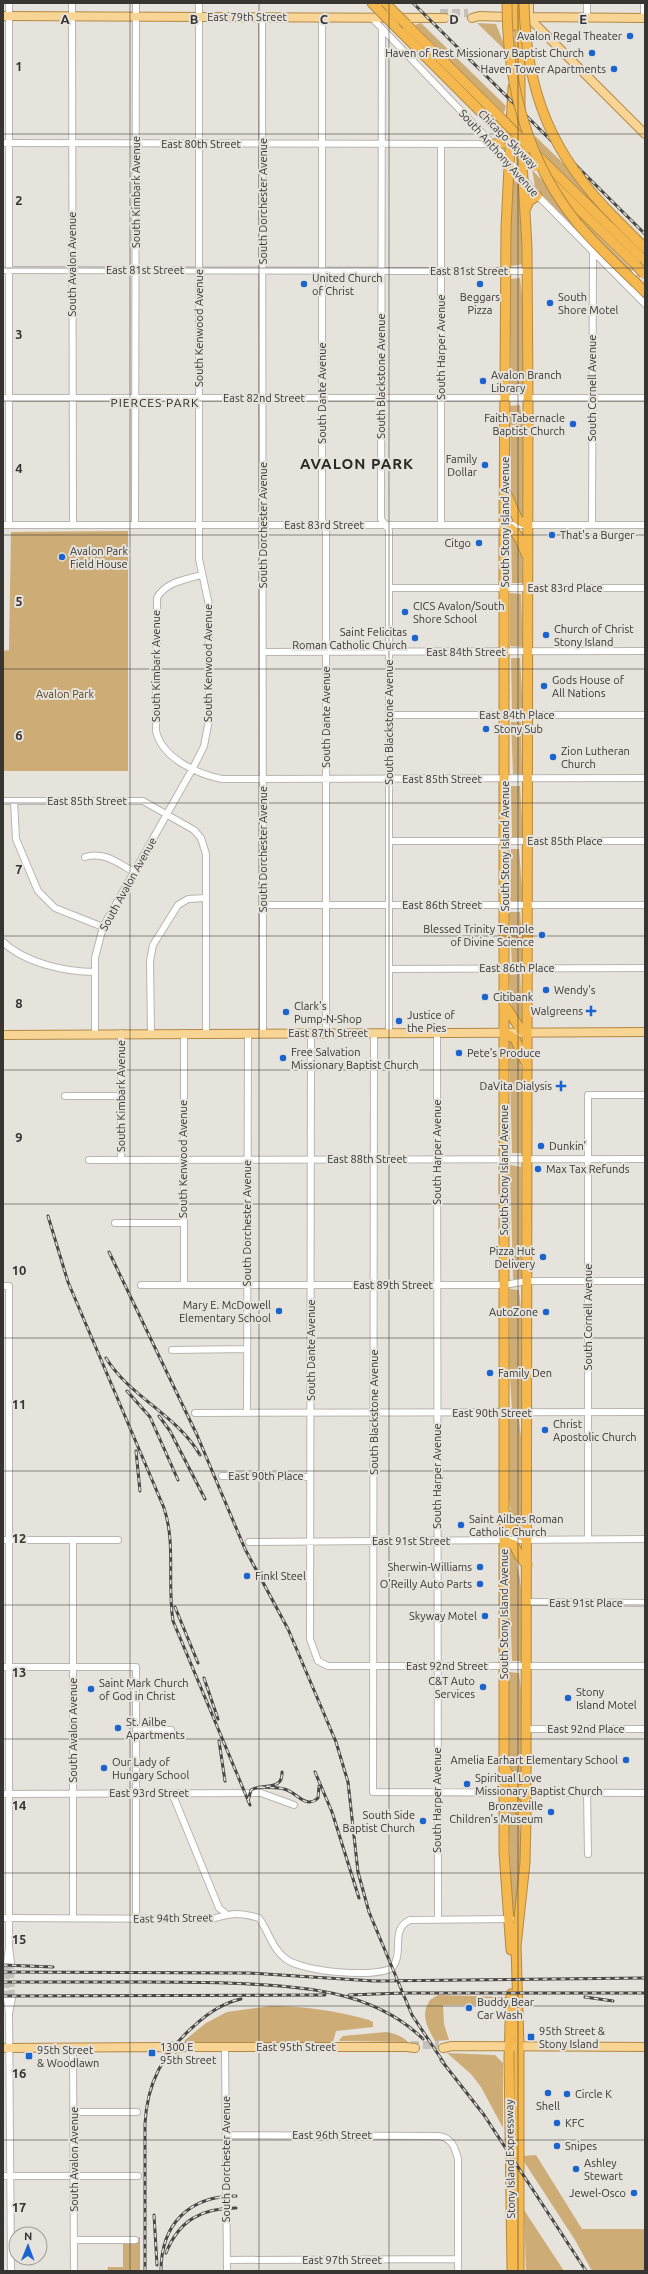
<svg xmlns="http://www.w3.org/2000/svg" width="648" height="2274" font-family="Ubuntu,sans-serif">
  <rect width="100%" height="100%" fill="#e6e2dc"/>
  <path fill="#cdac76" d="M421,23l85,83 -2,7 -89,-88z
    M477,23l19,1 11,28z
    M535,136l33,32 30,37 47,49 -110,-109z
    M532,170l100,100 -8,6 -85,-83 -4,-6z
    M512,177l9,11 2,76 -11,2 -2,-2 -1,-44z
    M520,278l3,27v87h-12l-1,-113z
    M520,405l3,25v88h-4l-8,-26 -1,-86z
    M128,531v240h-125v-120l6,-1 2,-118z
    M511,532l11,18 1,33h-11z
    M510,593l11,1 2,53 -13,-1z
    M511,658h9l3,52h-11z
    M511,722h10l1,53 -9,-1z
    M511,786h9l3,52h-11z
    M511,849h8l4,52h-13z
    M509,912h11l4,52h-12z
    M520,974l3,54 -11,-17 -3,-36z
    M509,1041h5c14,34 8,76 8,112h-10z
    M510,1165l11,2 1,112h-9z
    M510,1289l9,1 3,30v89h-10l-3,-46z
    M508,1419h11l3,28 -1,85 -9,-12 -4,-30z
    M508,1548h4c14,35 9,75 9,113h-9z
    M509,1672l10,1 3,25 -1,89h-3l-9,-20z
    M508,1803h5c15,34 6,73 3,110h-4z
    M438,1995l68,2 -1,8h-62l1,19 5,16 -14,1c-8,-14 -15,-26 -5,-41z
    M271,2006c34,0 65,5 98,14l4,2v5l-37,4 -3,11 -149,1 1,-3 21,-17 21,-11z
    M386,2032c8,1 16,4 22,10l-68,-1 -1,-1 4,-4z
    M447,2053l48,2 8,8v65l-22,-41 -10,-13z
    M536,2155l46,74h63v42h-53l-17,-31 -52,-80v-4z
    M524,2210l40,61h-38z
    M140,2237v34h-33l1,-4h15v-23z"/>
  <g fill="none" stroke-linecap="round" stroke-linejoin="round">
    <path stroke="#c3bfba" stroke-width="6" stroke-dasharray="6 3" stroke-linecap="butt" d="M11,1963l1,35
      M7,1964v34"/>
    <path stroke="#c3bfba" stroke-width="8" stroke-dasharray="8 4" stroke-linecap="butt" d="M440,13h28
      M171,2045h10
      M411,2045h28"/>
    <defs>
      <path id="minor" d="M9,3v522
        M72,3l1,522
        M587,3v14
        M644,3v15
        M262,17l1,1016
        M322,17v502l4,11v503
        M371,17l139,145 25,31 110,111
        M382,29l-1,490 8,11v503
        M3,143l491,1
        M441,144v381
        M3,270l524,1
        M628,280l17,-18
        M3,398h642
        M135,524l1,-521
        M3,525h642
        M592,525l1,-273
        M201,575c-16,5 -36,7 -44,23l-1,133c6,27 41,43 66,48l423,-1
        M389,588h256
        M263,652l382,-1
        M389,715h256
        M3,801h140l51,29 7,8 5,16v179
        M14,801l2,38 22,52 17,17 48,19
        M389,841h256
        M85,857c19,-6 33,6 49,15
        M263,905h382
        M3,942c22,21 63,30 92,30
        M389,969l256,-1
        M95,1033v-75l8,-31 90,-159 11,-22 5,-26v-115l-10,-46v-556
        M151,1033l-1,-72 3,-16 25,-40 10,-6 18,-1
        M311,1033l-1,606 8,22 10,5h317
        M374,1033l-1,759 272,1
        M437,1033l1,886
        M65,1096h56
        M121,1159v-126
        M89,1160l556,-1
        M115,1223h68
        M141,1285h363l24,-4h117
        M184,1285v-252
        M3,1286h6v661l2,16
        M172,1350l74,-1
        M195,1413l450,-1
        M247,1413l1,-380
        M222,1476l88,1
        M588,1539v-444h57
        M3,1540h115
        M249,1542l396,-3
        M527,1602l118,1
        M3,1667h133v251
        M527,1729h118
        M136,1730h35
        M172,1793l47,115 6,5
        M587,1793l1,61
        M3,1794l258,-1 33,12
        M3,1918l209,1c20,-6 26,-7 47,-1 10,14 13,31 27,41 17,13 89,19 106,9 13,-16 -3,-38 18,-48l101,-1
        M73,1919v-379
        M7,1964l2,-17
        M7,1998l2,15
        M73,2047l1,224
        M225,2047l2,224
        M73,2112h64
        M226,2135l212,1c13,1 17,11 20,23v112
        M3,2176h135
        M74,2240h61
        M227,2260l231,-1
        M11,2271l-2,-258 3,-15"/>
      <path id="major" d="M521,10l124,124
        M3,16l442,2
        M527,17l118,1
        M472,18l7,-2 34,1
        M529,20v-17
        M3,1035l642,-3
        M3,2048l158,-1 6,2
        M443,2048l9,-2 193,1
        M177,2049l8,-2h221l9,1"/>
      <path id="highway" d="M372,3l6,6
        M384,3l7,6
        M512,3v23
        M394,25l102,102
        M407,25l89,88
        M494,144l11,-1 7,-6
        M536,154l109,107
        M552,183l84,82
        M526,208l3,-7 8,-5
        M616,219l29,29
        M636,283l9,9
        M507,495l11,25 10,5
        M504,525c14,5 17,17 22,29
        M506,1007l15,23 6,3
        M505,1033l10,6 10,22
        M506,1514l9,17 12,8
        M504,1541l10,4 6,12 7,8
        M505,1768l11,20 11,5
        M504,1793c13,4 13,17 22,25
        M511,1950l-7,-98v-1322l2,-303 7,-140
        M511,1994l-2,64 3,213
        M519,2271v-225l-3,-100 9,-83 1,-45 2,-1420 -1,-151 -7,-119v-124"/>
    </defs>
    <use href="#minor" stroke="#b9b5af" stroke-width="8"/>
    <use href="#major" stroke="#b28a44" stroke-width="10"/>
    <use href="#highway" stroke="#b28a44" stroke-width="11"/>
    <use href="#minor" stroke="#fff" stroke-width="6"/>
    <use href="#major" stroke="#f8d495" stroke-width="8"/>
    <use href="#highway" stroke="#f4b84e" stroke-width="9"/>
    <defs>
      <path id="rail" d="M413,3l232,231
        M48,1216l20,66 96,226c12,36 3,75 9,113l77,184
        M109,1252l88,183 48,114 43,80 48,113 12,40 10,90 11,40 43,103 32,48
        M106,1358c24,39 71,57 94,97
        M127,1391l23,26 28,63
        M159,1416l11,15 35,68
        M136,1451l4,40
        M175,1607l23,56
        M204,1678l14,41
        M219,1741l6,40
        M315,1772l17,40 27,86
        M261,1787c7,1 16,0 23,2 12,2 21,21 34,9l1,-12
        M248,1801l3,-11c10,-7 32,2 31,-18
        M3,1965l50,2
        M3,1972l246,1 125,8 271,-3
        M3,1982c47,0 95,0 142,0 28,0 55,0 82,1 68,3 144,5 196,56
        M349,1995l53,-2h243
        M3,1996l322,-1
        M585,1997l28,4
        M441,2060l43,55 102,156
        M154,2215l3,50
        M166,2253c13,-33 36,-45 70,-45
        M145,2271v-147c2,-41 18,-71 49,-98 14,-13 28,-23 47,-27
        M161,2271c0,-47 28,-75 75,-75"/>
    </defs>
    <use href="#rail" stroke="#494744" stroke-width="3"/>
    <use href="#rail" stroke="#e6e2dc" stroke-width="1.5" stroke-dasharray="4.5" stroke-linecap="butt"/>
    <defs>
      <path id="highway-bridge" d="M507,3c0,81 19,157 71,221 18,21 38,40 58,59
        M524,3c2,90 28,153 92,216
        M378,9l16,16
        M391,9l16,16
        M496,113l34,35
        M496,127l39,39
        M636,265l8,9"/>
    </defs>
    <use href="#highway-bridge" stroke="#b28a44" stroke-width="11" stroke-linecap="butt"/>
    <use href="#highway-bridge" stroke="#f4b84e" stroke-width="9"/>
  </g>
  <path fill="none" stroke="#363532" stroke-width="1" stroke-opacity="0.55" d="M130,3v2268M259,3v2268M389,3v2268M518,3v2268M3,134h642M3,268h642M3,401h642M3,535h642M3,669h642M3,803h642M3,936h642M3,1070h642M3,1204h642M3,1338h642M3,1471h642M3,1605h642M3,1739h642M3,1873h642M3,2006h642M3,2140h642"/>
  <g fill="#1a64cf" stroke="#e6e2dc" stroke-width="1.5">
    <circle cx="630" cy="36" r="4"/>
    <circle cx="592" cy="53" r="4"/>
    <circle cx="614" cy="69" r="4"/>
    <circle cx="304" cy="284" r="4"/>
    <circle cx="480" cy="284" r="4"/>
    <circle cx="550" cy="303" r="4"/>
    <circle cx="483" cy="381" r="4"/>
    <circle cx="573" cy="424" r="4"/>
    <circle cx="485" cy="465" r="4"/>
    <circle cx="552" cy="535" r="4"/>
    <circle cx="479" cy="543" r="4"/>
    <circle cx="62" cy="557" r="4"/>
    <circle cx="405" cy="612" r="4"/>
    <circle cx="546" cy="635" r="4"/>
    <circle cx="415" cy="638" r="4"/>
    <circle cx="544" cy="686" r="4"/>
    <circle cx="486" cy="729" r="4"/>
    <circle cx="553" cy="757" r="4"/>
    <circle cx="542" cy="935" r="4"/>
    <circle cx="546" cy="990" r="4"/>
    <circle cx="485" cy="997" r="4"/>
    <path d="M589 1005h4v4h4v4h-4v4h-4v-4h-4v-4h4z"/>
    <circle cx="286" cy="1012" r="4"/>
    <circle cx="399" cy="1021" r="4"/>
    <circle cx="459" cy="1053" r="4"/>
    <circle cx="283" cy="1058" r="4"/>
    <path d="M559 1080h4v4h4v4h-4v4h-4v-4h-4v-4h4z"/>
    <circle cx="541" cy="1146" r="4"/>
    <circle cx="538" cy="1169" r="4"/>
    <circle cx="543" cy="1257" r="4"/>
    <circle cx="279" cy="1311" r="4"/>
    <circle cx="546" cy="1312" r="4"/>
    <circle cx="490" cy="1373" r="4"/>
    <circle cx="545" cy="1430" r="4"/>
    <circle cx="461" cy="1525" r="4"/>
    <circle cx="480" cy="1567" r="4"/>
    <circle cx="247" cy="1576" r="4"/>
    <circle cx="480" cy="1584" r="4"/>
    <circle cx="485" cy="1616" r="4"/>
    <circle cx="483" cy="1687" r="4"/>
    <circle cx="91" cy="1689" r="4"/>
    <circle cx="568" cy="1698" r="4"/>
    <circle cx="118" cy="1728" r="4"/>
    <circle cx="626" cy="1760" r="4"/>
    <circle cx="104" cy="1768" r="4"/>
    <circle cx="467" cy="1784" r="4"/>
    <circle cx="551" cy="1812" r="4"/>
    <circle cx="423" cy="1821" r="4"/>
    <circle cx="469" cy="2008" r="4"/>
    <rect x="527" y="2033" width="8" height="8" rx="2"/>
    <rect x="148" y="2049" width="8" height="8" rx="2"/>
    <rect x="25" y="2052" width="8" height="8" rx="2"/>
    <circle cx="548" cy="2093" r="4"/>
    <circle cx="567" cy="2094" r="4"/>
    <circle cx="557" cy="2123" r="4"/>
    <circle cx="557" cy="2146" r="4"/>
    <circle cx="576" cy="2169" r="4"/>
    <circle cx="634" cy="2193" r="4"/>
  </g>
  <g text-anchor="middle" stroke-width="4" stroke-linejoin="round" paint-order="stroke">
    <g font-size="11" fill="#363532" stroke="#e6e2dc">
      <text x="247" y="21">East 79th Street</text>
      <text transform="translate(508 139) rotate(45)" y="4">Chicago Skyway</text>
      <text x="201" y="148">East 80th Street</text>
      <text transform="translate(499 153) rotate(48)" y="4">South Anthony Avenue</text>
      <text transform="translate(136 192) rotate(-90)" y="4">South Kimbark Avenue</text>
      <text transform="translate(263 201) rotate(-90)" y="4">South Dorchester Avenue</text>
      <text transform="translate(72 264) rotate(-90)" y="4">South Avalon Avenue</text>
      <text x="145" y="274">East 81st Street</text>
      <text x="469" y="275">East 81st Street</text>
      <text transform="translate(199 328) rotate(-90)" y="4">South Kenwood Avenue</text>
      <text transform="translate(441 347) rotate(-90)" y="4">South Harper Avenue</text>
      <text transform="translate(381 376) rotate(-90)" y="4">South Blackstone Avenue</text>
      <text transform="translate(592 388) rotate(-90)" y="4">South Cornell Avenue</text>
      <text transform="translate(322 393) rotate(-90)" y="4">South Dante Avenue</text>
      <text x="264" y="402">East 82nd Street</text>
      <text transform="translate(505 522) rotate(-90)" y="4">South Stony Island Avenue</text>
      <text transform="translate(263 525) rotate(-90)" y="4">South Dorchester Avenue</text>
      <text x="324" y="529">East 83rd Street</text>
      <text x="565" y="592">East 83rd Place</text>
      <text x="466" y="656">East 84th Street</text>
      <text transform="translate(208 663) rotate(-90)" y="4">South Kenwood Avenue</text>
      <text transform="translate(156 666) rotate(-90)" y="4">South Kimbark Avenue</text>
      <text x="517" y="719">East 84th Place</text>
      <text transform="translate(326 717) rotate(-90)" y="4">South Dante Avenue</text>
      <text transform="translate(389 722) rotate(-90)" y="4">South Blackstone Avenue</text>
      <text x="442" y="783">East 85th Street</text>
      <text x="87" y="805">East 85th Street</text>
      <text x="565" y="845">East 85th Place</text>
      <text transform="translate(505 846) rotate(-90)" y="4">South Stony Island Avenue</text>
      <text transform="translate(263 849) rotate(-90)" y="4">South Dorchester Avenue</text>
      <text transform="translate(128 884) rotate(-61)" y="4">South Avalon Avenue</text>
      <text x="442" y="909">East 86th Street</text>
      <text x="517" y="972">East 86th Place</text>
      <text x="328" y="1037">East 87th Street</text>
      <text transform="translate(121 1096) rotate(-90)" y="4">South Kimbark Avenue</text>
      <text transform="translate(437 1152) rotate(-90)" y="4">South Harper Avenue</text>
      <text transform="translate(183 1159) rotate(-90)" y="4">South Kenwood Avenue</text>
      <text x="367" y="1163">East 88th Street</text>
      <text transform="translate(504 1170) rotate(-90)" y="4">South Stony Island Avenue</text>
      <text transform="translate(247 1223) rotate(-90)" y="4">South Dorchester Avenue</text>
      <text x="393" y="1289">East 89th Street</text>
      <text transform="translate(588 1317) rotate(-90)" y="4">South Cornell Avenue</text>
      <text transform="translate(311 1350) rotate(-90)" y="4">South Dante Avenue</text>
      <text transform="translate(374 1412) rotate(-90)" y="4">South Blackstone Avenue</text>
      <text x="492" y="1417">East 90th Street</text>
      <text x="266" y="1480">East 90th Place</text>
      <text transform="translate(437 1476) rotate(-90)" y="4">South Harper Avenue</text>
      <text x="411" y="1545">East 91st Street</text>
      <text x="586" y="1607">East 91st Place</text>
      <text transform="translate(504 1614) rotate(-90)" y="4">South Stony Island Avenue</text>
      <text x="447" y="1670">East 92nd Street</text>
      <text x="586" y="1733">East 92nd Place</text>
      <text transform="translate(73 1730) rotate(-90)" y="4">South Avalon Avenue</text>
      <text x="149" y="1797">East 93rd Street</text>
      <text transform="translate(437 1800) rotate(-90)" y="4">South Harper Avenue</text>
      <text transform="translate(173 1918) rotate(-1)" y="4">East 94th Street</text>
      <text x="296" y="2051">East 95th Street</text>
      <text x="332" y="2139">East 96th Street</text>
      <text transform="translate(74 2159) rotate(-90)" y="4">South Avalon Avenue</text>
      <text transform="translate(226 2159) rotate(-90)" y="4">South Dorchester Avenue</text>
      <text transform="translate(510 2159) rotate(-91)" y="4">Stony Island Expressway</text>
      <text x="342" y="2264">East 97th Street</text>
    </g>
    <g font-size="11" fill="#363532" stroke="#e6e2dc" text-anchor="start">
      <text x="622" y="40" text-anchor="end">Avalon Regal Theater</text>
      <text x="584" y="57" text-anchor="end">Haven of Rest Missionary Baptist Church</text>
      <text x="606" y="73" text-anchor="end">Haven Tower Apartments</text>
      <text x="312" y="282">United Church<tspan x="312" dy="13">of Christ</tspan></text>
      <text x="480" y="301" text-anchor="middle">Beggars<tspan x="480" dy="13">Pizza</tspan></text>
      <text x="558" y="301">South<tspan x="558" dy="13">Shore Motel</tspan></text>
      <text x="491" y="379">Avalon Branch<tspan x="491" dy="13">Library</tspan></text>
      <text x="565" y="422" text-anchor="end">Faith Tabernacle<tspan x="565" dy="13">Baptist Church</tspan></text>
      <text x="477" y="463" text-anchor="end">Family<tspan x="477" dy="13">Dollar</tspan></text>
      <text x="560" y="539">That's a Burger</text>
      <text x="471" y="547" text-anchor="end">Citgo</text>
      <text x="70" y="555">Avalon Park<tspan x="70" dy="13">Field House</tspan></text>
      <text x="413" y="610">CICS Avalon/South<tspan x="413" dy="13">Shore School</tspan></text>
      <text x="554" y="633">Church of Christ<tspan x="554" dy="13">Stony Island</tspan></text>
      <text x="407" y="636" text-anchor="end">Saint Felicitas<tspan x="407" dy="13">Roman Catholic Church</tspan></text>
      <text x="552" y="684">Gods House of<tspan x="552" dy="13">All Nations</tspan></text>
      <text x="494" y="733">Stony Sub</text>
      <text x="561" y="755">Zion Lutheran<tspan x="561" dy="13">Church</tspan></text>
      <text x="534" y="933" text-anchor="end">Blessed Trinity Temple<tspan x="534" dy="13">of Divine Science</tspan></text>
      <text x="554" y="994">Wendy's</text>
      <text x="493" y="1001">Citibank</text>
      <text x="294" y="1010">Clark's<tspan x="294" dy="13">Pump-N-Shop</tspan></text>
      <text x="583" y="1015" text-anchor="end">Walgreens</text>
      <text x="407" y="1019">Justice of<tspan x="407" dy="13">the Pies</tspan></text>
      <text x="291" y="1056">Free Salvation<tspan x="291" dy="13">Missionary Baptist Church</tspan></text>
      <text x="467" y="1057">Pete's Produce</text>
      <text x="552" y="1090" text-anchor="end">DaVita Dialysis</text>
      <text x="549" y="1150">Dunkin'</text>
      <text x="546" y="1173">Max Tax Refunds</text>
      <text x="535" y="1255" text-anchor="end">Pizza Hut<tspan x="535" dy="13">Delivery</tspan></text>
      <text x="271" y="1309" text-anchor="end">Mary E. McDowell<tspan x="271" dy="13">Elementary School</tspan></text>
      <text x="538" y="1316" text-anchor="end">AutoZone</text>
      <text x="498" y="1377">Family Den</text>
      <text x="553" y="1428">Christ<tspan x="553" dy="13">Apostolic Church</tspan></text>
      <text x="469" y="1523">Saint Ailbes Roman<tspan x="469" dy="13">Catholic Church</tspan></text>
      <text x="472" y="1571" text-anchor="end">Sherwin-Williams</text>
      <text x="255" y="1580">Finkl Steel</text>
      <text x="472" y="1588" text-anchor="end">O'Reilly Auto Parts</text>
      <text x="477" y="1620" text-anchor="end">Skyway Motel</text>
      <text x="475" y="1685" text-anchor="end">C&amp;T Auto<tspan x="475" dy="13">Services</tspan></text>
      <text x="99" y="1687">Saint Mark Church<tspan x="99" dy="13">of God in Christ</tspan></text>
      <text x="576" y="1696">Stony<tspan x="576" dy="13">Island Motel</tspan></text>
      <text x="126" y="1726">St. Ailbe<tspan x="126" dy="13">Apartments</tspan></text>
      <text x="618" y="1764" text-anchor="end">Amelia Earhart Elementary School</text>
      <text x="112" y="1766">Our Lady of<tspan x="112" dy="13">Hungary School</tspan></text>
      <text x="475" y="1782">Spiritual Love<tspan x="475" dy="13">Missionary Baptist Church</tspan></text>
      <text x="543" y="1810" text-anchor="end">Bronzeville<tspan x="543" dy="13">Children's Museum</tspan></text>
      <text x="415" y="1819" text-anchor="end">South Side<tspan x="415" dy="13">Baptist Church</tspan></text>
      <text x="477" y="2006">Buddy Bear<tspan x="477" dy="13">Car Wash</tspan></text>
      <text x="539" y="2035">95th Street &amp;<tspan x="539" dy="13">Stony Island</tspan></text>
      <text x="160" y="2051">1300 E<tspan x="160" dy="13">95th Street</tspan></text>
      <text x="37" y="2054">95th Street<tspan x="37" dy="13">&amp; Woodlawn</tspan></text>
      <text x="575" y="2098">Circle K</text>
      <text x="548" y="2110" text-anchor="middle">Shell</text>
      <text x="565" y="2127">KFC</text>
      <text x="565" y="2150">Snipes</text>
      <text x="584" y="2167">Ashley<tspan x="584" dy="13">Stewart</tspan></text>
      <text x="626" y="2197" text-anchor="end">Jewel-Osco</text>
    </g>
    <g font-size="11" fill="#533f1b" stroke="#e6e2dc">
      <text x="65" y="698">Avalon Park</text>
    </g>
    <g font-size="12" letter-spacing="1" fill="#2c2924" stroke="#e6e2dc">
      <text x="155" y="407">PIERCES PARK</text>
    </g>
    <g font-size="15" font-weight="bold" letter-spacing="1" fill="#2c2924" stroke="#e6e2dc">
      <text x="357" y="469">AVALON PARK</text>
    </g>
  </g>
  <g font-size="13" text-anchor="middle" font-weight="bold" fill="#363532" stroke="#e6e2dc" stroke-width="4" stroke-linejoin="round" paint-order="stroke">
    <text x="65" y="24">A</text>
    <text x="194" y="24">B</text>
    <text x="324" y="24">C</text>
    <text x="454" y="24">D</text>
    <text x="583" y="24">E</text>
    <text x="19" y="71">1</text>
    <text x="19" y="205">2</text>
    <text x="19" y="339">3</text>
    <text x="19" y="473">4</text>
    <text x="19" y="606">5</text>
    <text x="19" y="740">6</text>
    <text x="19" y="874">7</text>
    <text x="19" y="1008">8</text>
    <text x="19" y="1142">9</text>
    <text x="19" y="1275">10</text>
    <text x="19" y="1409">11</text>
    <text x="19" y="1543">12</text>
    <text x="19" y="1677">13</text>
    <text x="19" y="1810">14</text>
    <text x="19" y="1944">15</text>
    <text x="19" y="2078">16</text>
    <text x="19" y="2212">17</text>
  </g>
  <rect width="648" height="2274" fill="none" stroke="#363532" stroke-width="8"/>
  <g transform="translate(28 2246) rotate(1)"><circle r="19" fill="#e6e2dc" stroke="#a09d98"/>
  <path d="M0-3L7 15L0 10L-7 15Z" fill="#1a64cf"/>
  <text y="-6" font-size="11" font-weight="bold" text-anchor="middle" fill="#363532">N</text>
  </g>
</svg>
